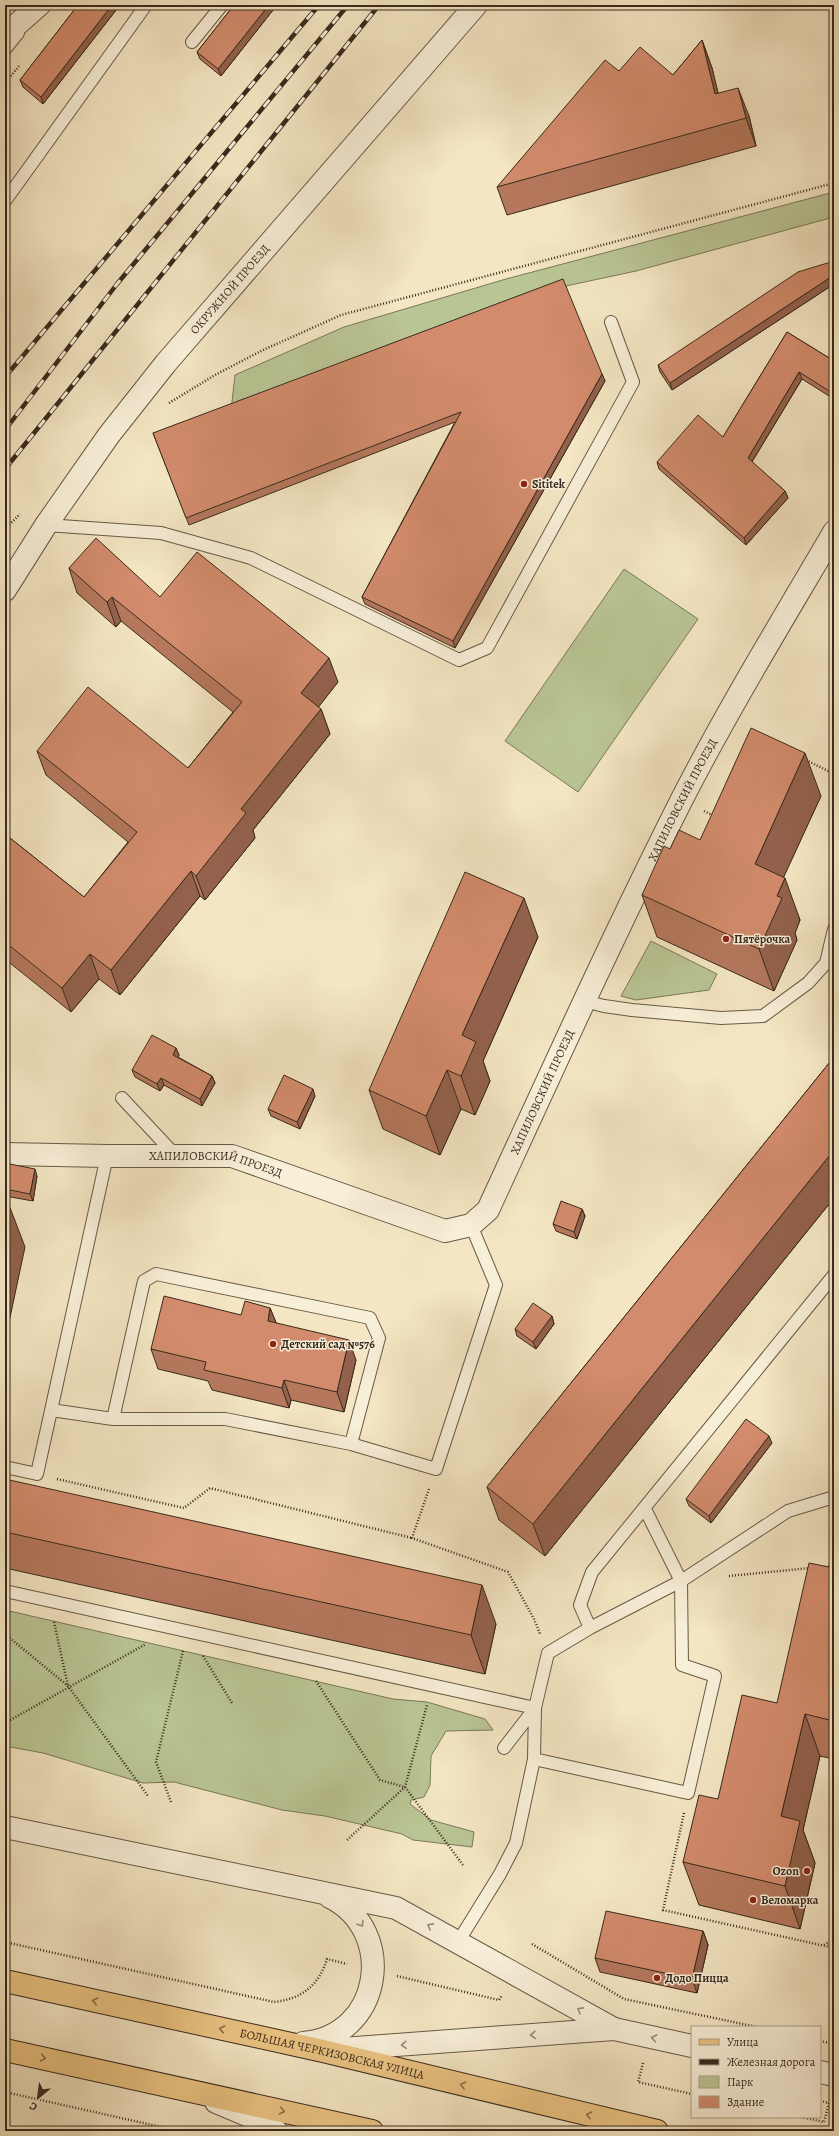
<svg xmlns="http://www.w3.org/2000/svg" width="839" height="2136" font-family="Alegreya,serif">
  <rect width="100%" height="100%" fill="#f4e6c3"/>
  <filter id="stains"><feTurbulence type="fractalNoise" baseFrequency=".005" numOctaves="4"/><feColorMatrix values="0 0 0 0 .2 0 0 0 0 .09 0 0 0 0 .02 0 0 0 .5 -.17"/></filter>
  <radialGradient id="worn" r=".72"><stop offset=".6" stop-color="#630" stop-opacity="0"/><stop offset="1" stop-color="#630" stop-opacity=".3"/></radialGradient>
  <path fill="#bac594" stroke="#797858" d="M834,192v25l-198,54 -70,15 -335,125 4,-36 109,-48 162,-48z
    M624,569l74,50 -120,173 -73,-51z
    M651,941l66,33 -8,16 -73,10 -15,-4z
    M5,1610l388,89 34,3 58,17 8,11 -47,1 -15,25 -1,29 -6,12 -13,3 -1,4 21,16 43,12 -2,15 -59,-7 -11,-6 -77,-18 -43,-6 -108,-28 -31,1 -100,-30 -38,-7z"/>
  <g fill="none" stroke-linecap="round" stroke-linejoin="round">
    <defs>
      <path id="service" d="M192,42l30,-37
        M5,49l13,-16
        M5,201l141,-196
        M46,525l115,8 90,25 208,102 28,-12 146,-266 -22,-60
        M584,1001l20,5 28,4 89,8 42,-2 45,-33 18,-20 8,-34
        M122,1098l54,58
        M51,1410l62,9h112l126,25 85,25 60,-184 -25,-60
        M113,1419l31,-138 12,-7 214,44 9,20 -28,106
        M5,1467l32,7 70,-318
        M5,1591l530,117 -31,40
        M590,1628l-10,-23 12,-33 242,-297
        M534,1759l154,34 27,-117 -33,-11 -1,-84 -36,-72
        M458,1942l42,-68 16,-31 18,-84 1,-51 13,-55 42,-25 91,-47 107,-70 46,-14"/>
      <g id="minor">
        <path id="s1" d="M5,1154l102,2h125l213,75 26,-6 17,-15c63,-137 125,-274 193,-409 47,-92 101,-180 153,-269"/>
      </g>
      <g id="tertiary">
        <path d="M5,35l34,-30"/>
        <path id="s2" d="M5,590l41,-65 63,-90 57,-72 310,-358"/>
        <path d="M5,1827l391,81 218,121"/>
        <path d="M303,2043c79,-6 95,-112 27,-146"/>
        <path d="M328,2050l286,-21 78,17"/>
        <path d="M820,2072l14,3"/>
        <path d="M216,2102l40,17 20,12"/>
      </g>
      <g id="primary">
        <path id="s3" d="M5,1981l318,70 334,80"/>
        <path d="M5,2050l367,81"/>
      </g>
    </defs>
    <use href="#service" stroke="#675946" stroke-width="14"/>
    <use href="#minor" stroke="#675946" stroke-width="24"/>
    <use href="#tertiary" stroke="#675946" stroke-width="24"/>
    <use href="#primary" stroke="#382a1d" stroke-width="24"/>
    <path stroke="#382a1d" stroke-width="2.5" stroke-dasharray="1 2" stroke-linecap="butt" d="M65,10l4,-5
      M5,83l14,-17
      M169,403l46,-28 46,-24 80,-36 493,-132
      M5,529l15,-15
      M806,760l28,14
      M704,811l10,5
      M57,1479l127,29 26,-20 202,50
      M429,1489l-17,49 96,34 26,47 6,15
      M825,1567l9,-1
      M729,1576l81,-8
      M54,1622l14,64
      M5,1634l63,52 80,110
      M203,1656l29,47
      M316,1681l64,99 25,7 58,78
      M5,1723l141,-79
      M171,1802l-15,-40 27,-111
      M684,1813l-21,97 171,38
      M347,1840l58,-53 22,-82
      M5,1942l269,60c28,-3 45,-17 53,-43l20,5
      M532,1944l92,55 133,28
      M824,1945l10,-6
      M397,1976l102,24 3,-5
      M820,2041l14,3
      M643,2063l-5,19 54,12
      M5,2092l174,39
      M820,2101l14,3
      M801,2117l23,5 5,-19"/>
    <use href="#service" stroke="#f8efd8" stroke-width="12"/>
    <use href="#minor" stroke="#f8efd8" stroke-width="22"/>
    <use href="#tertiary" stroke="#f8efd8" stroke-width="22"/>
    <use href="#primary" stroke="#eac382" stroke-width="22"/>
    <defs>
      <path id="rail" d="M5,377l314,-372
        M5,430l112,-146 231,-279
        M5,469l374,-464"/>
    </defs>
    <use href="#rail" stroke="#382a1d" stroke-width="4.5"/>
    <use href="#rail" stroke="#f8efd8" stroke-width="3" stroke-dasharray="9" stroke-linecap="butt"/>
  </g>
  <path fill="#b5785d" stroke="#382a1d" d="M78,5h42l-77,99 -20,-17 -3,-7z
    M234,5h43l-56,71 -21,-17 -3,-7z
    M702,40l10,28 6,25 31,23 7,30 -249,69 -10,-28 176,-112z
    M834,261v23l-162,106 -12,-18 -2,-7z
    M787,332l47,29v38l-32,-20 -50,83 33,29 3,7 -42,47 -87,-76 -2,-7 66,-25z
    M602,374l3,7 -150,267 -90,-44 -3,-7 93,-175 -266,103 -36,-92z
    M69,568l91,29 178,85 -20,25 3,2 9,25 -77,96 2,8 -50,62 -5,-4 -80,99 -21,-16 -28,33 -66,-53v-125l79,63 44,-55 -82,-67 -9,-24 151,17 45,-56 -112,-91 -5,6 -39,-34z
    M821,796l-38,81 17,43 -5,13 2,7 -23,51 -117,-54 -15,-42 28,-46 30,-9z
    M538,937l-55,124 7,20 -15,34 -14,-6 -21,46 -57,-26 -14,-39z
    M176,1048l3,7 -1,2 34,19 3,7 -13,23 -38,-21 -4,6 -25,-14 -3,-7z
    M834,1057v141l-289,358 -46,-36 -12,-33z
    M315,1096l-15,33 -29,-13 -3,-7z
    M5,1163l32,13 -4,25 -28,-5z
    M582,1209l3,7 -8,23 -21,-8 -3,-7z
    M270,1308l6,15 80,37 -12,52 -53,-12 -2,8 -77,-18 -4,-9 -50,-12 -7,-20 90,-34z
    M552,1316l2,8 -18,25 -19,-13 -2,-7z
    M772,1443l-61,80 -22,-17 -3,-7z
    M5,1479l491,145 -11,50 -480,-106z
    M834,1568v191l-14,-3 -17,74 12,33 -15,66 -101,-24 -16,-43 35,-63 59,-96z
    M703,1931l5,14 -11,48 -97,-21 -5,-14z"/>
  <path fill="#93614c" stroke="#382a1d" d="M112,5h8l-77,99 -2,-7z
    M269,5h8l-56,71 -3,-7z
    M702,40l10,28 13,54 -10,-28z
    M738,88l11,28 7,30 -10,-28z
    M834,275v9l-162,106 -2,-7z
    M799,372l3,7 -52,86 -2,-7z
    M602,374l3,7 -150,267 -2,-7z
    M785,491l3,7 -42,47 -2,-7z
    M112,597l9,24 -5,6 -9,-25z
    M329,658l9,24 -28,36 -9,-25z
    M321,709l9,25 -77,96 2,8 -50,62 -9,-24 45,-67z
    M805,753l16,43 -51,111 -15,-43z
    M191,871l9,25 -80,99 -9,-25z
    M785,878l15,42 -5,13 2,7 -23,51 -15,-42 18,-53z
    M524,898l14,39 -55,124 7,20 -15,34 -14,-39 1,-41z
    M90,954l9,25 -28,33 -9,-24z
    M176,1048l3,7 -3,7 -3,-7z
    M447,1070l14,39 -21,46 -14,-39z
    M212,1076l3,7 -13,23 -2,-7z
    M161,1078l3,7 -4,6 -3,-7z
    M313,1089l2,7 -15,33 -3,-7z
    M834,1150v48l-289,358 -12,-32z
    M35,1169l2,7 -4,25 -3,-7z
    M9,1205l16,42 -20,94v-116z
    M582,1209l3,7 -8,23 -3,-7z
    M270,1308l8,19 -10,-6z
    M552,1316l2,8 -18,25 -3,-7z
    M349,1340l7,20 -12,52 -7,-20z
    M284,1380l7,20 -2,8 -7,-20z
    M769,1436l3,7 -61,80 -2,-7z
    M482,1585l14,39 -11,50 -14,-39z
    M805,1714l15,42 -17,74 12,33 -15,66 -15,-43 -4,-70z
    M703,1931l5,14 -11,48 -5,-14z"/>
  <path fill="#d28b6c" stroke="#382a1d" d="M78,5h34l-71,92 -21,-17z
    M234,5h35l-51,64 -21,-17z
    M702,40l13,54 23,-6 8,30 -249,69 108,-127 14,11 21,-24 33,28z
    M834,261v14l-164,108 -12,-18 140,-93z
    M563,279l39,95 -149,267 -91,-44 99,-185 -275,106 -33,-85z
    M787,332l47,29v33l-35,-22 -51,86 37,33 -41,47 -87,-76 41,-47 25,22z
    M96,538l64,59 37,-45 132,106 -28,35 20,16 -80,100 5,4 -50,63 -5,-5 -80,99 -21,-16 -28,34 -57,-46v-108l79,63 53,-65 -100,-81 51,-64 100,81 54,-66 -130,-105 -5,5 -38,-34z
    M751,728l54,25 -50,111 30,14 -8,18 5,2 -23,51 -117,-54 22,-49 6,3 9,-19 21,10z
    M465,872l59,26 -62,137 14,7 -15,34 -14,-6 -21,46 -57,-26z
    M152,1035l24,13 -3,7 39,21 -12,23 -39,-21 -4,6 -25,-14z
    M834,1057v93l-301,374 -46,-37z
    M284,1075l29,14 -16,33 -29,-13z
    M5,1163l30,6 -5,25 -25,-5z
    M561,1201l21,8 -8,23 -21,-8z
    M5,1204l4,1 -4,20z
    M164,1296l77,19 4,-14 25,7 -2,13 81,19 -12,52 -53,-12 -2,8 -78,-18 2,-8 -55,-13z
    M533,1303l19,13 -19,26 -18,-13z
    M746,1419l23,17 -60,80 -23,-17z
    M5,1479l477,106 -11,50 -466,-103z
    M809,1563l25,5v153l-29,-7 -24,102 19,5 -15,65 -102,-24 16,-67 19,4 24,-104 35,8z
    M606,1911l97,20 -11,48 -97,-21z"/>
  <defs><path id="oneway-chevron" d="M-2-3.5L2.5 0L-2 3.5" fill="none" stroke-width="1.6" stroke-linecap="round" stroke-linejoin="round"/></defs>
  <g stroke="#988c7a">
    <use href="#oneway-chevron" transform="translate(361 1924) rotate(58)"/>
    <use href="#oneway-chevron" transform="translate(430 1926) rotate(-151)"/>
    <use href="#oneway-chevron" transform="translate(580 2010) rotate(-151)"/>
    <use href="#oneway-chevron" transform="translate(533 2035) rotate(176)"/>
    <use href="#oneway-chevron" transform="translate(654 2038) rotate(-168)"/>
    <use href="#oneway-chevron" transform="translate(404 2045) rotate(176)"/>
  </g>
  <g stroke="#886f4a">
    <use href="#oneway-chevron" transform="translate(95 2001) rotate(-167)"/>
    <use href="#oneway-chevron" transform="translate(222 2029) rotate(-167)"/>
    <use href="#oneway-chevron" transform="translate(43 2058) rotate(12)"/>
    <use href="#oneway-chevron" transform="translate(463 2085) rotate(-166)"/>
    <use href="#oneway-chevron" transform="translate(282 2111) rotate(12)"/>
    <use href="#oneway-chevron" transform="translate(589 2115) rotate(-166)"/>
  </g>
  <g fill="#8f2418" stroke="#f8efd8" stroke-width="1.5">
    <circle cx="524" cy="484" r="4"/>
    <circle cx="726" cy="939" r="4"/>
    <circle cx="273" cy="1344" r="4"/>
    <circle cx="807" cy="1871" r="4"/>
    <circle cx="753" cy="1900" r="4"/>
    <circle cx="657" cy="1978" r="4"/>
  </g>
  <g text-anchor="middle" stroke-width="3" stroke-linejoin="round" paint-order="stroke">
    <g font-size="12" fill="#382a1d" stroke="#f8efd8">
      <text dy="4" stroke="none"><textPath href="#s2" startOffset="376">ОКРУЖНОЙ ПРОЕЗД</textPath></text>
      <text dy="4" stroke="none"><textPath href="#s1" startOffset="956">ХАПИЛОВСКИЙ ПРОЕЗД</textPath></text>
      <text dy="4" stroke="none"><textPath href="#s1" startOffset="632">ХАПИЛОВСКИЙ ПРОЕЗД</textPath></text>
      <text dy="4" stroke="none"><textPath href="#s1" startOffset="212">ХАПИЛОВСКИЙ ПРОЕЗД</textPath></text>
      <text dy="4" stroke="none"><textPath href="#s3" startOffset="335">БОЛЬШАЯ ЧЕРКИЗОВСКАЯ УЛИЦА</textPath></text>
    </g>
    <g font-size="12" font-weight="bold" fill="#382a1d" stroke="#f8efd8" text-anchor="start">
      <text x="532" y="488">Sititek</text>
      <text x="734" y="943">Пятёрочка</text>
      <text x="281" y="1348">Детский сад №576</text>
      <text x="799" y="1875" text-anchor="end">Ozon</text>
      <text x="761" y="1904">Веломарка</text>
      <text x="665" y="1982">Додо Пицца</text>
    </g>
  </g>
  <rect width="839" height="2136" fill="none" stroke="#f4e6c3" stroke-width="20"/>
  <rect x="6" y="6" width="827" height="2124" fill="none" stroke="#382a1d" stroke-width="2"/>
  <rect x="10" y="10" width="819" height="2116" fill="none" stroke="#382a1d"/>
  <rect x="691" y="2026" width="130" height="92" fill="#f8efd8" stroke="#aba08d"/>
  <rect x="699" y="2039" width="20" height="6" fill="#eac382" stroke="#aba08d"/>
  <text x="727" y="2046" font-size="12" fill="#382a1d">Улица</text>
  <rect x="699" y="2059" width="20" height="6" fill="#382a1d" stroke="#aba08d"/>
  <text x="727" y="2066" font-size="12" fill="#382a1d">Железная дорога</text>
  <rect x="699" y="2076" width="20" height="12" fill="#bac594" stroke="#aba08d"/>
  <text x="727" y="2086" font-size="12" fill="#382a1d">Парк</text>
  <rect x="699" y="2096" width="20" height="12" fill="#d28b6c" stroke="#aba08d"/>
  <text x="727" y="2106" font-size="12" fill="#382a1d">Здание</text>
  <g transform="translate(38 2098) rotate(209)" stroke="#f8efd8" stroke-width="3" paint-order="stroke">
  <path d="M0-3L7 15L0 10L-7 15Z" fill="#382a1d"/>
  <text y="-6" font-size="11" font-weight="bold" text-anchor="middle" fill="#382a1d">С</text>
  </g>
  <rect width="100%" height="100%" filter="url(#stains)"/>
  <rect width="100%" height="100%" fill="url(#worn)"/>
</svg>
